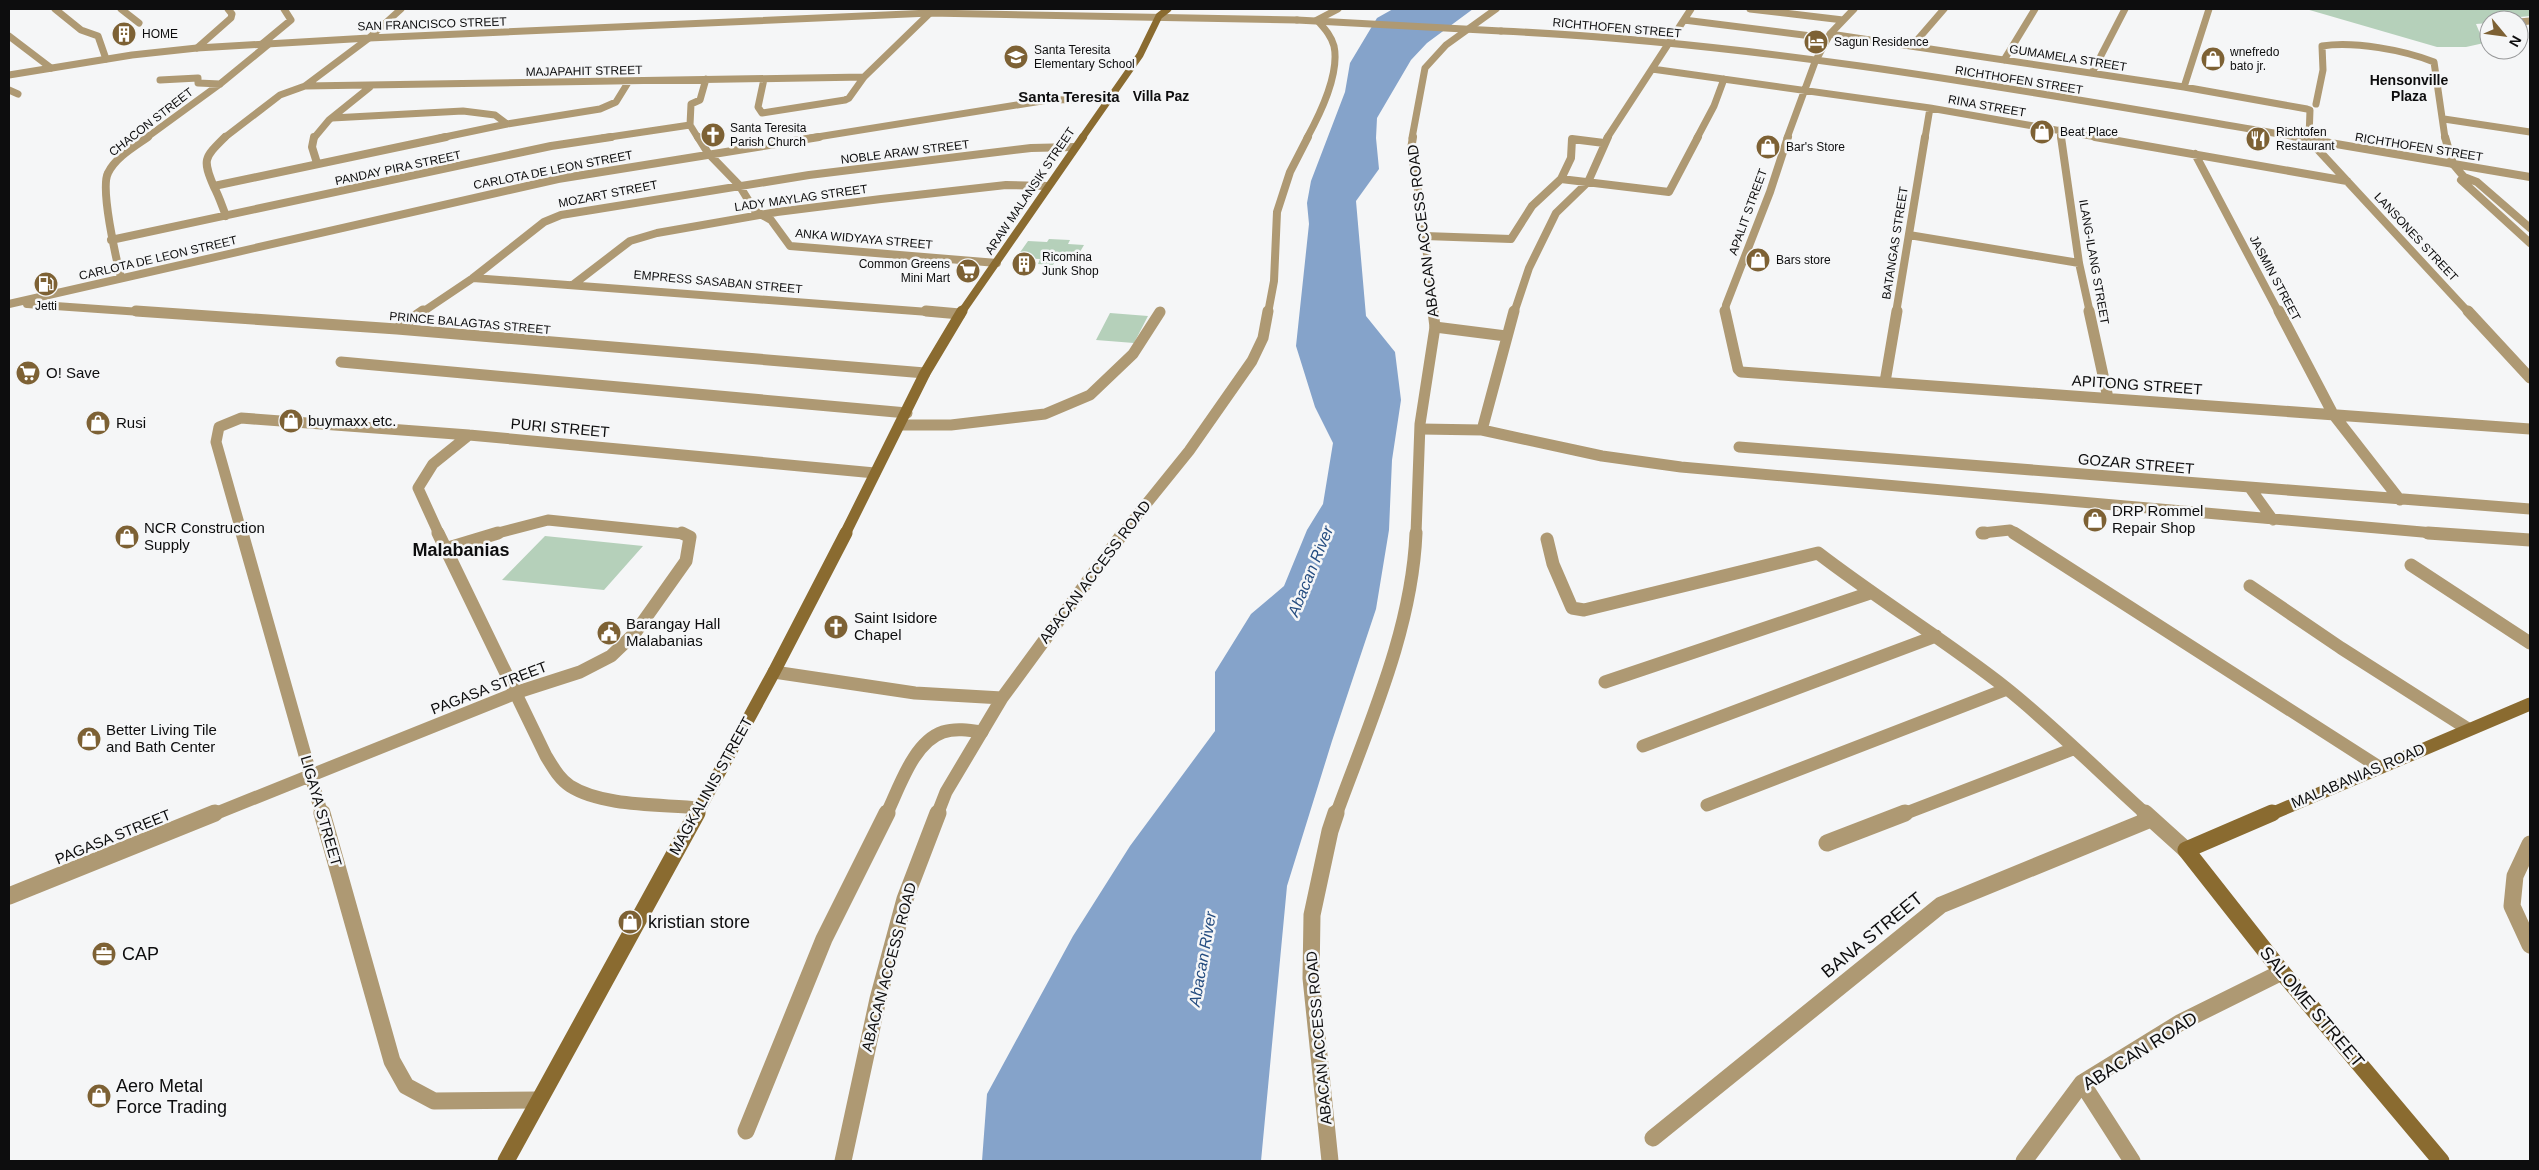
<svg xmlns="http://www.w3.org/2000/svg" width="2539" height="1170" font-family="Helvetica,sans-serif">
  <rect width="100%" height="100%" fill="#f5f6f7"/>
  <path fill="#b5d0ba" d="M2306,9h224v7l-41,4v3l-13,1 8,19 -18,4h-29z
    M1049,239l21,1 -2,4 16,1 -10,17 -18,-2 -3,5 -15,-1 2,-5 -24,-1 12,-17 19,1z
    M1110,313l38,3 -14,27 -38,-3z
    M545,536l98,10 -39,44 -102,-10z"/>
  <path fill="#85a3ca" d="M1393,9h80l-46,34 -16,17 -34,58 -1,20 3,31 -23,32 10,115 29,36 6,48 -9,60 -3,70 -13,79 -44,132 -45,145 -26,275h-279l5,-67 86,-158 57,-90 85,-115v-59l36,-58 33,-28 23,-56 16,-26 10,-61 -18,-36 -19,-61 13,-122 -2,-21 4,-22 34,-89 5,-29 27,-45z"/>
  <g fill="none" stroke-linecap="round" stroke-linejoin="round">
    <path stroke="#ae9973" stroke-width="7" d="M55,9l26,21 17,6 8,23
      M121,9l18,14
      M1750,9l93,11
      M1684,20l143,18
      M2519,22l11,-1
      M1830,34l354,53 123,22 3,1 -1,28
      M9,36l42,32
      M262,44l29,-24 -7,-11
      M1912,46l32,-37
      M197,48l34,-30 1,-4 -4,-5
      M2004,60l31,-51
      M1652,69l278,39 172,30
      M2092,73l33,-64
      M764,79l-6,28 4,6 83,-13 4,-2 15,-21 66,-64
      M160,80l38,-2v5l22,1
      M305,86l559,-9
      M2184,87l25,-78
      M9,90l9,4
      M2316,104l7,-34 -1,-24c32,-5 82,4 112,16l11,76
      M332,118l131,-7 32,4 12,9
      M2444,119l86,13
      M2060,130l1,8
      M146,138l74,-54 50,-41
      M224,138l56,-43 25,-9 64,-48
      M314,138l15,-18 41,-33
      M440,138l67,-14 93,-15 16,-7 13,-21
      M603,138l87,-13
      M698,138l-8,-13 1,-21 9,-4 6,-21
      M811,138l237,-38 61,-1
      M1607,138l84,-129
      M1697,138l17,-32 10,-27
      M1787,138l28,-76 15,-28 24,-25
      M1925,138l5,-30"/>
    <path stroke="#ae9973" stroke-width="8" d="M225,137c-21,21 -23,22 -11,50 5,9 8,19 12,29
      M314,137l-2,10 5,16
      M698,137l10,16 31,32 16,26 16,9 19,26 207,17
      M2061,137l18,126 11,50
      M2095,137l252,44
      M2309,137v3l160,173
      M2445,137l8,27
      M2195,154l84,159
      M1561,179l10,-21 1,-19 32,4
      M214,186l232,-49
      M1909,235l170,28
      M1425,236l86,3 21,-33 29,-27 108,13 29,-55
      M111,240l440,-94 60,-9
      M121,278c-5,-20 -21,-90 -13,-105 8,-16 26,-26 40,-36
      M473,278l469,35
      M574,284l56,-43 27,-8 120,-21 104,-13 125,-14 41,1
      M9,304l549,-125 261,-42
      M27,304l128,9
      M421,313l52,-35 71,-56 17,-7 248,-40 222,-27 44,-1
      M1514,313l15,-45 27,-55 32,-31 20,-45
      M1725,313l1,-8 44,-113 18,-55
      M1896,313l29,-176"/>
    <path stroke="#ae9973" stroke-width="11" d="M136,311l261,18 528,44
      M926,311l34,3
      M1725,311l13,58 3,3 789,57
      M2089,311l19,87
      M2279,311l54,103 67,86
      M2468,311l62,67
      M1435,327l71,9
      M397,329l26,-18
      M341,362l566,51
      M1885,382l12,-71
      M900,425h51l94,-11 45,-19 43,-41 27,-42
      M1421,429l61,1 120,26 79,11 764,67
      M1482,430l32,-119
      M1739,447l791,62
      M2250,488l23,32
      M1982,533l28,-3 6,4
      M242,534l-26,-92 3,-15 22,-9 228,17 406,38
      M439,534l-21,-46 15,-24 36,-29
      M494,534l54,-14 136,14"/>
    <path stroke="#ae9973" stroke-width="13" d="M242,533l80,282
      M438,533l108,223c7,11 13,23 24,30 33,21 91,18 129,22
      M1982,533h3
      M2014,533l365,234
      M2428,533l102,7
      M1547,539l6,25 19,44 12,2 234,-57c61,47 127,87 188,135 49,39 94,85 141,127
      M445,549l53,-16
      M2411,565l119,78
      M2250,586l91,62 127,81
      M1605,682l265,-89
      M1643,746l293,-110
      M1707,805l300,-116
      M212,815l309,-124 59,-19 31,-16 24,-23 51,-72 4,-24 -8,-4
      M886,815c13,-26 27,-73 57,-83 12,-4 26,-2 39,0
      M1901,815l172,-66"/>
    <path stroke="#ae9973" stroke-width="17" d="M322,813l70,248 14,25 28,15 104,-1
      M2145,813l41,37
      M1827,843l78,-30
      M2530,844l-15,32 -3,30 18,39
      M9,896l206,-83
      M2082,1083l50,78
      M746,1131l78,-192 63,-126
      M1653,1138l288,-233 210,-86
      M2024,1161l58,-78 99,-61 101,-50"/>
    <path stroke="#ae9973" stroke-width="7" d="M1501,31c269,12 536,62 802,107
      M369,38l32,-29
      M9,75l123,-20 65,-7 172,-10 561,-25 367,7
      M1307,138c13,-24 33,-64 27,-92 -3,-11 -10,-18 -17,-26l21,-11
      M1412,138l13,-70 21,-23 50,-36"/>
    <path stroke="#ae9973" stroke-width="8" d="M1413,137l-2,12 13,77 9,87
      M2295,137l235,40
      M2453,164l11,13 13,5 53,46
      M2464,177l-3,3 69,63
      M1268,313l6,-32 3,-69 13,-40 18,-35"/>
    <path stroke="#ae9973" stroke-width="11" d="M1122,534l67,-83 63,-90 11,-23 5,-27
      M1416,534l4,-110 15,-97 -2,-16"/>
    <path stroke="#ae9973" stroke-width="13" d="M774,672l141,21 87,5
      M937,815l9,-23 56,-94 121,-165
      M1336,815c33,-91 76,-185 80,-282"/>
    <path stroke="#ae9973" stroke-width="17" d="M843,1161l35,-162 27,-100 33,-86
      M1330,1161l-19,-183 1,-63 18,-84 6,-18"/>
    <path stroke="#8a6b30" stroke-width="7" d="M1082,138l58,-83 19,-39 9,-7"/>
    <path stroke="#8a6b30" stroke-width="8" d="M961,313l122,-176"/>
    <path stroke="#8a6b30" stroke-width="11" d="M845,534l80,-161 37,-62"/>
    <path stroke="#8a6b30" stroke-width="13" d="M696,815l78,-143 72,-139
      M2269,815l261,-111"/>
    <path stroke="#8a6b30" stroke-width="17" d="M2272,813l-86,37 96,122 159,189
      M506,1161l191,-348"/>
    <path stroke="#ae9973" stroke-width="7" d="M1297,20l204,11"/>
  </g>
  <defs>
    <symbol id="building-disc" viewBox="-11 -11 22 22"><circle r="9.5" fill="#7d6134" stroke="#f5f6f7"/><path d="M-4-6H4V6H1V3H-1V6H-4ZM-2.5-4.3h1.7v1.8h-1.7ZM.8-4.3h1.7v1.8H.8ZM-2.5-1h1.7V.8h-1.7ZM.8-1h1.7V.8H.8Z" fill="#fff"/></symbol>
    <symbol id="hotel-disc" viewBox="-11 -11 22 22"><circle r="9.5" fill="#7d6134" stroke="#f5f6f7"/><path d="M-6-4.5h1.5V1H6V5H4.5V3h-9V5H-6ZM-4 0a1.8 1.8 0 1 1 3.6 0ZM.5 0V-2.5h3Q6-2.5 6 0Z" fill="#fff"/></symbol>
    <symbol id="school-disc" viewBox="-11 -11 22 22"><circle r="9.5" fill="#7d6134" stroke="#f5f6f7"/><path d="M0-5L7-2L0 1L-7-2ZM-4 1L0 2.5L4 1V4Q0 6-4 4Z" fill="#fff"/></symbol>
    <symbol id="shop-disc" viewBox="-11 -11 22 22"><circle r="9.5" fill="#7d6134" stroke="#f5f6f7"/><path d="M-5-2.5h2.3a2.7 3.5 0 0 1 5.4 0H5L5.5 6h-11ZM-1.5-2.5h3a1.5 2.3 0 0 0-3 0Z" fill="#fff"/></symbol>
    <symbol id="church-disc" viewBox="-11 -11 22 22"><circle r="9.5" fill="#7d6134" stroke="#f5f6f7"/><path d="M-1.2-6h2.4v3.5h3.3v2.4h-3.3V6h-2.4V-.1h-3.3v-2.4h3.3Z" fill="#fff"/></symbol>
    <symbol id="restaurant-disc" viewBox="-11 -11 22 22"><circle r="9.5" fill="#7d6134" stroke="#f5f6f7"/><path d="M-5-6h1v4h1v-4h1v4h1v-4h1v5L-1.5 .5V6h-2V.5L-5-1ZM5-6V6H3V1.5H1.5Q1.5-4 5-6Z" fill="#fff"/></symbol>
    <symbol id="supermarket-disc" viewBox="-11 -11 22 22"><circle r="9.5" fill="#7d6134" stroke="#f5f6f7"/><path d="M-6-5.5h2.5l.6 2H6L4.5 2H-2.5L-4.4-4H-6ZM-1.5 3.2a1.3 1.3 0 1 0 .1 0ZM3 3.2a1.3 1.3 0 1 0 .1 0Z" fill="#fff"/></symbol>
    <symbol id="fuel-disc" viewBox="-11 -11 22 22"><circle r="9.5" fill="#7d6134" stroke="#f5f6f7"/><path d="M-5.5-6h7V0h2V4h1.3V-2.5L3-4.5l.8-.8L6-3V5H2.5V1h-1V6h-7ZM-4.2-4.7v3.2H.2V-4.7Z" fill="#fff"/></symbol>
    <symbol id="civic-disc" viewBox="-11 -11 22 22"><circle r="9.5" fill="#7d6134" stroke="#f5f6f7"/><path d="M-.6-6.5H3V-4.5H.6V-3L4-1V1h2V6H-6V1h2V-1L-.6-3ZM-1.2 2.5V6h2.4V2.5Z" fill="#fff"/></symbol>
    <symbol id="office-disc" viewBox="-11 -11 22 22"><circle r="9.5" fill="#7d6134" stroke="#f5f6f7"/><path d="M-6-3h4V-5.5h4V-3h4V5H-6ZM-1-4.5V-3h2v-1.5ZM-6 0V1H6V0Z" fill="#fff"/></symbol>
  </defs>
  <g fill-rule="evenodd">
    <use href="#building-disc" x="110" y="20" width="28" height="28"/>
    <use href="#hotel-disc" x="1802" y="28" width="28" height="28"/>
    <use href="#school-disc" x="1002" y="43" width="28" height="28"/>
    <use href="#shop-disc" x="2199" y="45" width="28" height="28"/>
    <use href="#shop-disc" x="2028" y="118" width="28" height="28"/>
    <use href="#church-disc" x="699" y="121" width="28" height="28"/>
    <use href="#restaurant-disc" x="2244" y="125" width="28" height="28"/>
    <use href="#shop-disc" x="1754" y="133" width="28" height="28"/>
    <use href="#shop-disc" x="1744" y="246" width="28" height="28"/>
    <use href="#building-disc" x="1010" y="250" width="28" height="28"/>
    <use href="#supermarket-disc" x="954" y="257" width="28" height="28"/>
    <use href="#fuel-disc" x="32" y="270" width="28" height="28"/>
    <use href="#supermarket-disc" x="14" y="359" width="28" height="28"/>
    <use href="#shop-disc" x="277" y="407" width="28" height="28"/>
    <use href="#shop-disc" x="84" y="409" width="28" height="28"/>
    <use href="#shop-disc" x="2081" y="506" width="28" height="28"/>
    <use href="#shop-disc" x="113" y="523" width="28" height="28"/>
    <use href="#church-disc" x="822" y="613" width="28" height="28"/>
    <use href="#civic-disc" x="595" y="619" width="28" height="28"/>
    <use href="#shop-disc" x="75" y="725" width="28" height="28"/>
    <use href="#shop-disc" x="616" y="908" width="28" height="28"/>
    <use href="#office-disc" x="90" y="940" width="28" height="28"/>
    <use href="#shop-disc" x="85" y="1082" width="28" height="28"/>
  </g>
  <g text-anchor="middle" stroke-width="5" stroke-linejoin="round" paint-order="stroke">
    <g font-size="12" fill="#0d0d0e" stroke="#f5f6f7">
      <text transform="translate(432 24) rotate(-2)" y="4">SAN FRANCISCO STREET</text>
      <text transform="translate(1617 28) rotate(5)" y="4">RICHTHOFEN STREET</text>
      <text transform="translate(2068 58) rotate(9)" y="4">GUMAMELA STREET</text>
      <text transform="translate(584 71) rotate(-1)" y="4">MAJAPAHIT STREET</text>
      <text transform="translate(2019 80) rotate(9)" y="4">RICHTHOFEN STREET</text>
      <text transform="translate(1987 106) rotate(10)" y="4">RINA STREET</text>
      <text transform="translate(151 122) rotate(-38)" y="4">CHACON STREET</text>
      <text transform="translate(2419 147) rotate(9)" y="4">RICHTHOFEN STREET</text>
      <text transform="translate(905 152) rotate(-7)" y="4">NOBLE ARAW STREET</text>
      <text transform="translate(398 168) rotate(-12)" y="4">PANDAY PIRA STREET</text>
      <text transform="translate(553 170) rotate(-11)" y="4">CARLOTA DE LEON STREET</text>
      <text transform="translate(1030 191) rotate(-56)" y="4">ARAW MALANSIK STREET</text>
      <text transform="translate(608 194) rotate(-11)" y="4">MOZART STREET</text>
      <text transform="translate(801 198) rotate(-8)" y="4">LADY MAYLAG STREET</text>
      <text transform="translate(1748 212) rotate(-70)" y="4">APALIT STREET</text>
      <text transform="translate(2416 237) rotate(47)" y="4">LANSONES STREET</text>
      <text transform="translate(864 239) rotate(5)" y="4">ANKA WIDYAYA STREET</text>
      <text transform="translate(1895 243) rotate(-81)" y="4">BATANGAS STREET</text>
      <text transform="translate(158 258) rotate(-13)" y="4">CARLOTA DE LEON STREET</text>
      <text transform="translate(2094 262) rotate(80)" y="4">ILANG-ILANG STREET</text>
      <text transform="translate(2275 278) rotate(62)" y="4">JASMIN STREET</text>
      <text transform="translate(718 282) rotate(5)" y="4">EMPRESS SASABAN STREET</text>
      <text transform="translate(470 323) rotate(5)" y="4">PRINCE BALAGTAS STREET</text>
    </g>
    <g font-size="12" fill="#0d0d0e" stroke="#f5f6f7" text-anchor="start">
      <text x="142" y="38">HOME</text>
      <text x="1834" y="46">Sagun Residence</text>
      <text x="1034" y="54">Santa Teresita<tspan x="1034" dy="14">Elementary School</tspan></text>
      <text x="2230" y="56">wnefredo<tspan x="2230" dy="14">bato jr.</tspan></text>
      <text x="730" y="132">Santa Teresita<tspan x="730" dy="14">Parish Church</tspan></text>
      <text x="2060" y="136">Beat Place</text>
      <text x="2276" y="136">Richtofen<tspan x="2276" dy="14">Restaurant</tspan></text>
      <text x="1786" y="151">Bar's Store</text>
      <text x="1042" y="261">Ricomina<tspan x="1042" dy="14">Junk Shop</tspan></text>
      <text x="1776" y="264">Bars store</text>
      <text x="950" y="268" text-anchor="end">Common Greens<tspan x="950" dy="14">Mini Mart</tspan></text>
      <text x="46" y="310" text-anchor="middle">Jetti</text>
    </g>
    <g font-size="14" font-weight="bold" fill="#0d0d0e" stroke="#f5f6f7">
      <text x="2409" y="85">Hensonville<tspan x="2409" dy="16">Plaza</tspan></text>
      <text x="1161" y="101">Villa Paz</text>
    </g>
    <g font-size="15" font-weight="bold" fill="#0d0d0e" stroke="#f5f6f7">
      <text x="1069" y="102">Santa Teresita</text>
    </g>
    <g font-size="15" fill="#0d0d0e" stroke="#f5f6f7">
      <text transform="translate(1423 231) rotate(-97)" y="5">ABACAN ACCESS ROAD</text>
      <text transform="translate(2137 385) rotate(4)" y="5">APITONG STREET</text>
      <text transform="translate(560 428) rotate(5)" y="5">PURI STREET</text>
      <text transform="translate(2136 464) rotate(5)" y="5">GOZAR STREET</text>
      <text transform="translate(1095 572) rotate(-53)" y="5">ABACAN ACCESS ROAD</text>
      <text transform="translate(489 688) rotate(-21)" y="5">PAGASA STREET</text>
      <text transform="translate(2358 776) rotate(-23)" y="5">MALABANIAS ROAD</text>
      <text transform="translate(711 786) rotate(-61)" y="5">MAGKALINIS STREET</text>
      <text transform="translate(321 811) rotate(74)" y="5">LIGAYA STREET</text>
      <text transform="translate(113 837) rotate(-22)" y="5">PAGASA STREET</text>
      <text transform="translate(889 967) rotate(-75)" y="5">ABACAN ACCESS ROAD</text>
      <text transform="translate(1319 1038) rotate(-95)" y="5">ABACAN ACCESS ROAD</text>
    </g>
    <g font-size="15" fill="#0d0d0e" stroke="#f5f6f7" text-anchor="start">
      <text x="46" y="378">O! Save</text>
      <text x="308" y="426">buymaxx etc.</text>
      <text x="116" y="428">Rusi</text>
      <text x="2112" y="516">DRP Rommel<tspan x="2112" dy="17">Repair Shop</tspan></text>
      <text x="144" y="533">NCR Construction<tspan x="144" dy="17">Supply</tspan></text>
      <text x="854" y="623">Saint Isidore<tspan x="854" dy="17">Chapel</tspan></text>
      <text x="626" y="629">Barangay Hall<tspan x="626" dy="17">Malabanias</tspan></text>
      <text x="106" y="735">Better Living Tile<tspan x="106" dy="17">and Bath Center</tspan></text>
    </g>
    <g font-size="16" font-style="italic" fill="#254d80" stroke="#f5f6f7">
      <text transform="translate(1310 571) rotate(-68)" y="6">Abacan River</text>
      <text transform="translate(1202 959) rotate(-80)" y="6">Abacan River</text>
    </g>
    <g font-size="18" font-weight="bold" fill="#0d0d0e" stroke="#f5f6f7">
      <text x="461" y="556">Malabanias</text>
    </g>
    <g font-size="18" fill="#0d0d0e" stroke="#f5f6f7" text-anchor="start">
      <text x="648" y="928">kristian store</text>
      <text x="122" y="960">CAP</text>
      <text x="116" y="1092">Aero Metal<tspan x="116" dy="21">Force Trading</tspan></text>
    </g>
    <g font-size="18" fill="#0d0d0e" stroke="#f5f6f7">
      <text transform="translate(1872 935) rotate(-39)" y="6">BANA STREET</text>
      <text transform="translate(2312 1007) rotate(50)" y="6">SALOME STREET</text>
      <text transform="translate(2140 1051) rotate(-32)" y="6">ABACAN ROAD</text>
    </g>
  </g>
  <rect width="2539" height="1170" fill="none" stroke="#0d0d0e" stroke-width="20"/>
  <g transform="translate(2504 35) rotate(119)"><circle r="24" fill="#f5f6f7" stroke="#98999a"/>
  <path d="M0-4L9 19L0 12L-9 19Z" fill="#7d6134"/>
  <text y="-8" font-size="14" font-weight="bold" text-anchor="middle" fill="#0d0d0e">N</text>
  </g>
</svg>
